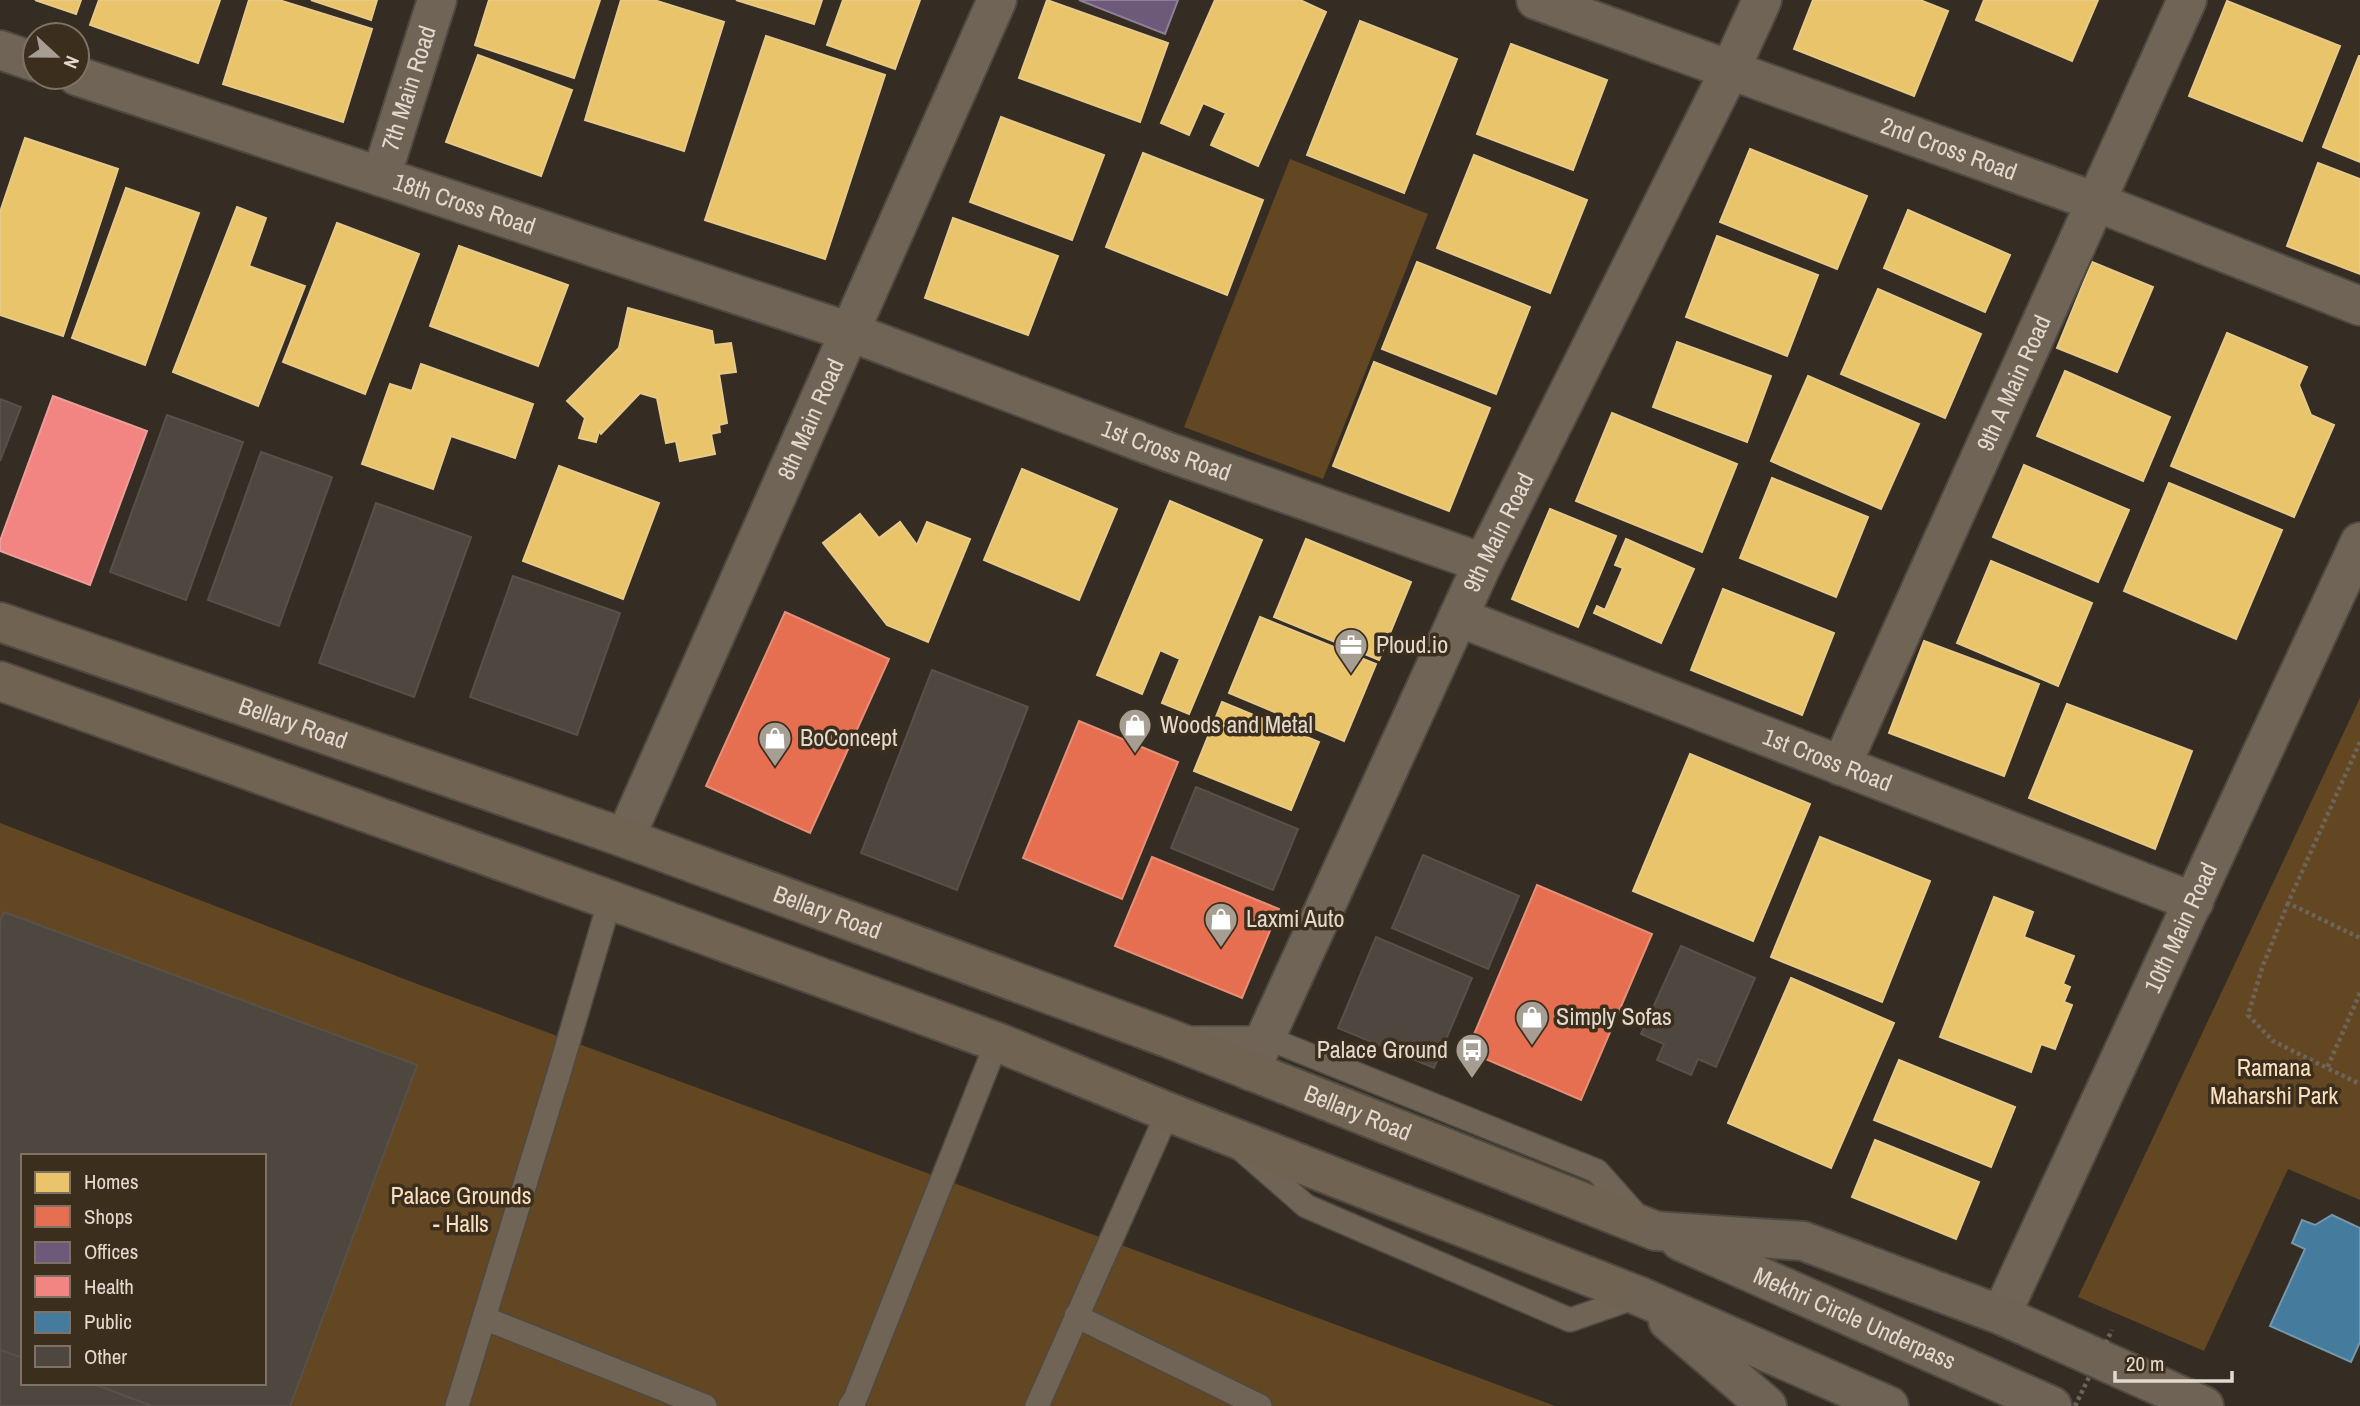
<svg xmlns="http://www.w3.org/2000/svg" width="2360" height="1406" font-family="'Archivo Narrow',sans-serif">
  <rect width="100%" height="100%" fill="#352d24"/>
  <path fill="#634723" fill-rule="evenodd" d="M1290,159l138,55 -105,265 -139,-52z
    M2360,698v502l-72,-31 -84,182 -126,-54z
    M0,823l420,162 1135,421h-1555zM23,1156h241v227h-241z"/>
  <path fill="#e9c46a" stroke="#e7ca88" stroke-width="2" d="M35,0h46l-5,14z
    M99,0h121l-22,63 -108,-38z
    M249,0h30l93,29 -29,93 -120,-38z
    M311,0h66l-6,20z
    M489,0h111l-26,78 -99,-33z
    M621,0h33l70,22 -40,129 -99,-31z
    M736,0h86l-8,24z
    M843,0h77l-25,69 -68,-24z
    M1047,0l121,43 -28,79 -121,-44z
    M1215,0h85l26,12 -68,154 -47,-21 15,-32 -23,-10 -14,32 -28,-12z
    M1813,0h107l28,11 -34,85 -120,-47z
    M1984,0h114l-26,61 -96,-41z
    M2227,1l113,45 -38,95 -113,-45z
    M1360,21l97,38 -53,134 -97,-38z
    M766,36l119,39 -60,184 -120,-39z
    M1511,44l96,36 -34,90 -96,-36z
    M478,55l94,35 -31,86 -95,-34z
    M2359,56h1v106l-37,-15z
    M1001,117l103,38 -32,85 -102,-38z
    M25,138l93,31 -55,167 -63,-21v-103z
    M1750,149l117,47 -30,73 -117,-47z
    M1143,153l120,47 -36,95 -121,-48z
    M1474,155l113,45 -37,93 -113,-45z
    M2318,163l42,16v95l-73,-28z
    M126,188l73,25 -54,152 -73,-27z
    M237,207l29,11 -17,48 56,20 -47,120 -85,-34z
    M1908,210l102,45 -25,57 -101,-44z
    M953,218l105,38 -30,79 -103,-37z
    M337,223l82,31 -54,140 -82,-32z
    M1717,236l101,39 -31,81 -101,-39z
    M459,246l109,39 -30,81 -108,-40z
    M1417,262l113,45 -34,87 -114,-45z
    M2092,262l61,25 -36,85 -60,-24z
    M1878,289l103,45 -36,84 -104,-44z
    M628,308l84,23 2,14 17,-2 5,29 -17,2 8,49 -8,2 1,7 -9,2 4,20 -35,7 -4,-20 -10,2 -9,-45 -17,-5 -39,41 -2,-3 -3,11 -17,-4 6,-20 -18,-17 52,-53z
    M2227,333l80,34 -8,18 12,30 23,10 -40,92 -123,-51z
    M1677,342l94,34 -24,66 -94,-35z
    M1374,362l116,46 -41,103 -116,-45z
    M421,364l112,40 -18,54 -64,-22 -18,53 -71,-25 28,-80 22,7z
    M2065,371l105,46 -27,64 -106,-45z
    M1808,376l111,48 -38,85 -110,-48z
    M1612,413l125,51 -35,88 -126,-51z
    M2024,465l105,45 -31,72 -105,-45z
    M559,466l100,37 -36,96 -100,-38z
    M1022,469l95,40 -38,91 -95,-40z
    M1772,478l96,39 -32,80 -96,-39z
    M2169,483l113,47 -46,109 -112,-48z
    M1170,501l92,39 -73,174 -27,-11 18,-44 -20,-9 -18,44 -45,-19z
    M1550,509l66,27 -38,91 -66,-28z
    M860,514l19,24 21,-16 17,23 10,-23 43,17 -42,103 -41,-17 -64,-82z
    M1306,539l105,43 -32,78 -105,-43z
    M1626,539l68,30 -33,74 -67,-30 3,-7 8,4 18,-42 -8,-3z
    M1991,561l101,42 -34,83 -101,-43z
    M1723,589l111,44 -32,82 -111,-45z
    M1260,617l116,47 -32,77 -115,-48z
    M1924,641l115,43 -35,92 -115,-43z
    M1222,702l97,40 -28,68 -97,-39z
    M2067,704l125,47 -37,98 -126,-51z
    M1690,754l120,50 -57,137 -120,-50z
    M1820,837l110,44 -48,121 -111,-45z
    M1994,897l39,15 -9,25 50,19 -11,28 7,3 -6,15 8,3 -17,44 -14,-5 -10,28 -91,-35z
    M1791,978l103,45 -63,145 -103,-45z
    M1899,1060l116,47 -24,60 -117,-47z
    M1875,1140l104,42 -23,57 -104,-42z"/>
  <path fill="#e76f51" stroke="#e68f77" stroke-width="2" d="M785,612l104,47 -79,174 -104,-47z
    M1079,721l99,41 -56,137 -99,-41z
    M1152,857l127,52 -37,89 -127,-52z
    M1537,885l115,49 -71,166 -114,-49z"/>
  <path fill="#6d597a" stroke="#907f94" stroke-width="2" d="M1079,0h99l-13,34z"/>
  <path fill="#f28482" stroke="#ee9e99" stroke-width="2" d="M53,396l94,35 -57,154 -90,-34v-10z"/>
  <path fill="#457b9d" stroke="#7497ac" stroke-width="2" d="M2332,1215l28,13v114l-9,20 -81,-36 35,-77 -13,-6 10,-23 13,5z"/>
  <path fill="#4d473f" stroke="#575149" stroke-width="2" d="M0,399l21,8 -21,54z
    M167,415l76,27 -57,158 -76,-28z
    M261,452l71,25 -53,149 -71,-26z
    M376,503l95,34 -57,160 -95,-34z
    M513,576l107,37 -43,122 -107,-38z
    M932,670l96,37 -71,183 -96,-37z
    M1196,787l102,42 -25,61 -102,-42z
    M1423,855l96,41 -31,73 -96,-41z
    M4,912l413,153 -127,341h-138l-61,-23h173v-227h-241v202l-23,-8v-428z
    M1376,937l96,41 -38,90 -96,-40z
    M1681,946l74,32 -39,89 -18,-8 -7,16 -34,-15 7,-16 -23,-10z
    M0,1350l23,8v25h68l61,23h-152z"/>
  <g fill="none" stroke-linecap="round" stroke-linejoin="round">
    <defs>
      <path id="service" d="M1190,1038h77l191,77 139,56 41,46
        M1243,1151l63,55 264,114 69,-24
        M1076,1316l184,90
        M484,1318l221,88
        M457,1406l102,-333 51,-173
        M850,1406l5,-7 142,-357
        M1037,1406l131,-294"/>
      <g id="minor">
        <path id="s1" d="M1536,0l560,202 264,104"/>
        <path d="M0,50l35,12"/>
        <path id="s2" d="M77,76l773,256 318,120 315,111"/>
        <path id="s3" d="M381,177l56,-177"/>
        <path id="s4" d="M1458,617l736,285"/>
        <path id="s5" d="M1841,766l346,-766"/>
        <path id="s6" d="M1250,1071l233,-508 247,-493 32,-70"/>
      </g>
      <g id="tertiary">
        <path id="s7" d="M625,838l372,-838"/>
        <path id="s8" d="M2001,1315l359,-773"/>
      </g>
      <g id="primary">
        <path id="s9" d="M0,622l625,216 543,200 488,193"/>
        <path d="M0,681l610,219 387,142 171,70 471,184"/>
      </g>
      <g id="trunk">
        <path d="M1656,1231l147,10 198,74 203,91"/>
        <path id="s10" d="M1680,1241l372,165"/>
        <path d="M1639,1296l250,110"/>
        <path d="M1668,1321l99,85"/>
      </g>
    </defs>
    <use href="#service" stroke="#4f4941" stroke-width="26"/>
    <use href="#minor" stroke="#4f4941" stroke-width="42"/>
    <use href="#tertiary" stroke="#4f4941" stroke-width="42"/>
    <use href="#primary" stroke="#4f4941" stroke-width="42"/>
    <use href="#trunk" stroke="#4f4941" stroke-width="42"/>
    <path stroke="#6d645a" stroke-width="4.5" stroke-dasharray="3.5 3.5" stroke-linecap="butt" d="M2360,742l-72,161 72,35
      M2288,903l-26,65 -14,47 25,26 54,27
      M2360,993l-33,75 33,16"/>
    <use href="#service" stroke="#706457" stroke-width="23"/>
    <use href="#minor" stroke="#706457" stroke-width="38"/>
    <use href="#tertiary" stroke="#706457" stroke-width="38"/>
    <use href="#primary" stroke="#706352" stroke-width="38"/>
    <use href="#trunk" stroke="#6e6355" stroke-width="38"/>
    <path stroke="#6d645a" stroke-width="4.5" stroke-dasharray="3.5 3.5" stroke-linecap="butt" d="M2075,1406l37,-76"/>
  </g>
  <defs>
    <symbol id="office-pin" viewBox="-11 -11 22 30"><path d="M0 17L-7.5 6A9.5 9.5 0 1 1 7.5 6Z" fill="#a69d93" stroke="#3c2e1d"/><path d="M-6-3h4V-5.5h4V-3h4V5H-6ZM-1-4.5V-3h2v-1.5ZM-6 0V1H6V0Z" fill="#fff"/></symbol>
    <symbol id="shop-pin" viewBox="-11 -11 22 30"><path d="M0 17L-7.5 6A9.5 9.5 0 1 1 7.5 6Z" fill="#a69d93" stroke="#3c2e1d"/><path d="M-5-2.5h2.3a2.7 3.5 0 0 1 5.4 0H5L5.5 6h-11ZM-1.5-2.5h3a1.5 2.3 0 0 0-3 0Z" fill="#fff"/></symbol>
    <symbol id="bus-pin" viewBox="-11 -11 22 30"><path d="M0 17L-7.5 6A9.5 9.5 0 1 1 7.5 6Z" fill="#a69d93" stroke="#3c2e1d"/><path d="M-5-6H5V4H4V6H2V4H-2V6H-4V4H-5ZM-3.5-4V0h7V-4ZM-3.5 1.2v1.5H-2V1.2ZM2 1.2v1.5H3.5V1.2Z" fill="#fff"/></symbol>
  </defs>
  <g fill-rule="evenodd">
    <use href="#office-pin" x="1332" y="626" width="38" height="52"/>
    <use href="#shop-pin" x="1116" y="706" width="38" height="52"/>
    <use href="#shop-pin" x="756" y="719" width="38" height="52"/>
    <use href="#shop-pin" x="1202" y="900" width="38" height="52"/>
    <use href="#shop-pin" x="1513" y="998" width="38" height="52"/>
    <use href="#bus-pin" x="1453" y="1031" width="38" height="52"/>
  </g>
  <g text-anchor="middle" stroke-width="7" stroke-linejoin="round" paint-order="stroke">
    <g font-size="24" fill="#e3d9cf" stroke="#3c2e1d">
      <text dy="8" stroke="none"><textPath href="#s3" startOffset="93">7th Main Road</textPath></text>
      <text dy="8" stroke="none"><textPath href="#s1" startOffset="439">2nd Cross Road</textPath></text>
      <text dy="8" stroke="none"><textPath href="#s2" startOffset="408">18th Cross Road</textPath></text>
      <text dy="8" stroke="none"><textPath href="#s5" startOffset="420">9th A Main Road</textPath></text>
      <text dy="8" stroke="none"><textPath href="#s7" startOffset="458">8th Main Road</textPath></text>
      <text dy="8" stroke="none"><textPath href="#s2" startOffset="1152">1st Cross Road</textPath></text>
      <text dy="8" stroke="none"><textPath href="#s6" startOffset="593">9th Main Road</textPath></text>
      <text dy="8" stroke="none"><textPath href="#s9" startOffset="310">Bellary Road</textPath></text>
      <text dy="8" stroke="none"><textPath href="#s4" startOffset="396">1st Cross Road</textPath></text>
      <text dy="8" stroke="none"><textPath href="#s9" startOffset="877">Bellary Road</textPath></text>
      <text dy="8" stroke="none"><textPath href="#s8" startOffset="427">10th Main Road</textPath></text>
      <text dy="8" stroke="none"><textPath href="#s9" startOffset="1444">Bellary Road</textPath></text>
      <text dy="8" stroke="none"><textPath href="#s10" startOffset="191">Mekhri Circle Underpass</textPath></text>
    </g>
    <g font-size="24" fill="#e3d9cf" stroke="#3c2e1d" text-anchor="start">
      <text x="1376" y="653">Ploud.io</text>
      <text x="1160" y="733">Woods and Metal</text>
      <text x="800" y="746">BoConcept</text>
      <text x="1246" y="927">Laxmi Auto</text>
      <text x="1556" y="1025">Simply Sofas</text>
      <text x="1448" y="1058" text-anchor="end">Palace Ground</text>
    </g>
    <g font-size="24" fill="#fadfc0" stroke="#3c2e1d">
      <text x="2274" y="1076">Ramana<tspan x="2274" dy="28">Maharshi Park</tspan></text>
      <text x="461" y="1204">Palace Grounds<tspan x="461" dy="28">- Halls</tspan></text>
    </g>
  </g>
  <rect x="21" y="1154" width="245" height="231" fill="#3c2e1d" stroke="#7f7264" stroke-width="2"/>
  <rect x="35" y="1172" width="35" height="21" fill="#e9c46a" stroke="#7f7264" stroke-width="2"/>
  <text x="84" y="1189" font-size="21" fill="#e3d9cf">Homes</text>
  <rect x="35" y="1206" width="35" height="21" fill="#e76f51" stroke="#7f7264" stroke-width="2"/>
  <text x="84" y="1224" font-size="21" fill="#e3d9cf">Shops</text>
  <rect x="35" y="1242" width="35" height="21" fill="#6d597a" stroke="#7f7264" stroke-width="2"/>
  <text x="84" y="1259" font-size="21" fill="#e3d9cf">Offices</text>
  <rect x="35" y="1276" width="35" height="21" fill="#f28482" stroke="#7f7264" stroke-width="2"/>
  <text x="84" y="1294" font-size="21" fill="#e3d9cf">Health</text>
  <rect x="35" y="1312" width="35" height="21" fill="#457b9d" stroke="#7f7264" stroke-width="2"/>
  <text x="84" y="1329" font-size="21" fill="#e3d9cf">Public</text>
  <rect x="35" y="1346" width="35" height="21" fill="#4d473f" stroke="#7f7264" stroke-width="2"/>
  <text x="84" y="1364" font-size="21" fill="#e3d9cf">Other</text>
  <g transform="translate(56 56) rotate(112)"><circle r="33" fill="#3c2e1d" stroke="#7f7264" stroke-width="2"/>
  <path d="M0-5L12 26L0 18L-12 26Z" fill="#a69d93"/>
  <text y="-10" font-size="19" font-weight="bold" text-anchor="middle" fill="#e3d9cf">N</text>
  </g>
  <path d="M2115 1371v10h117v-10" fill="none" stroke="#e3d9cf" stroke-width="3.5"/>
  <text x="2126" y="1371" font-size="21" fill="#e3d9cf" stroke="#3c2e1d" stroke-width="5" paint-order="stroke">20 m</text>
</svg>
